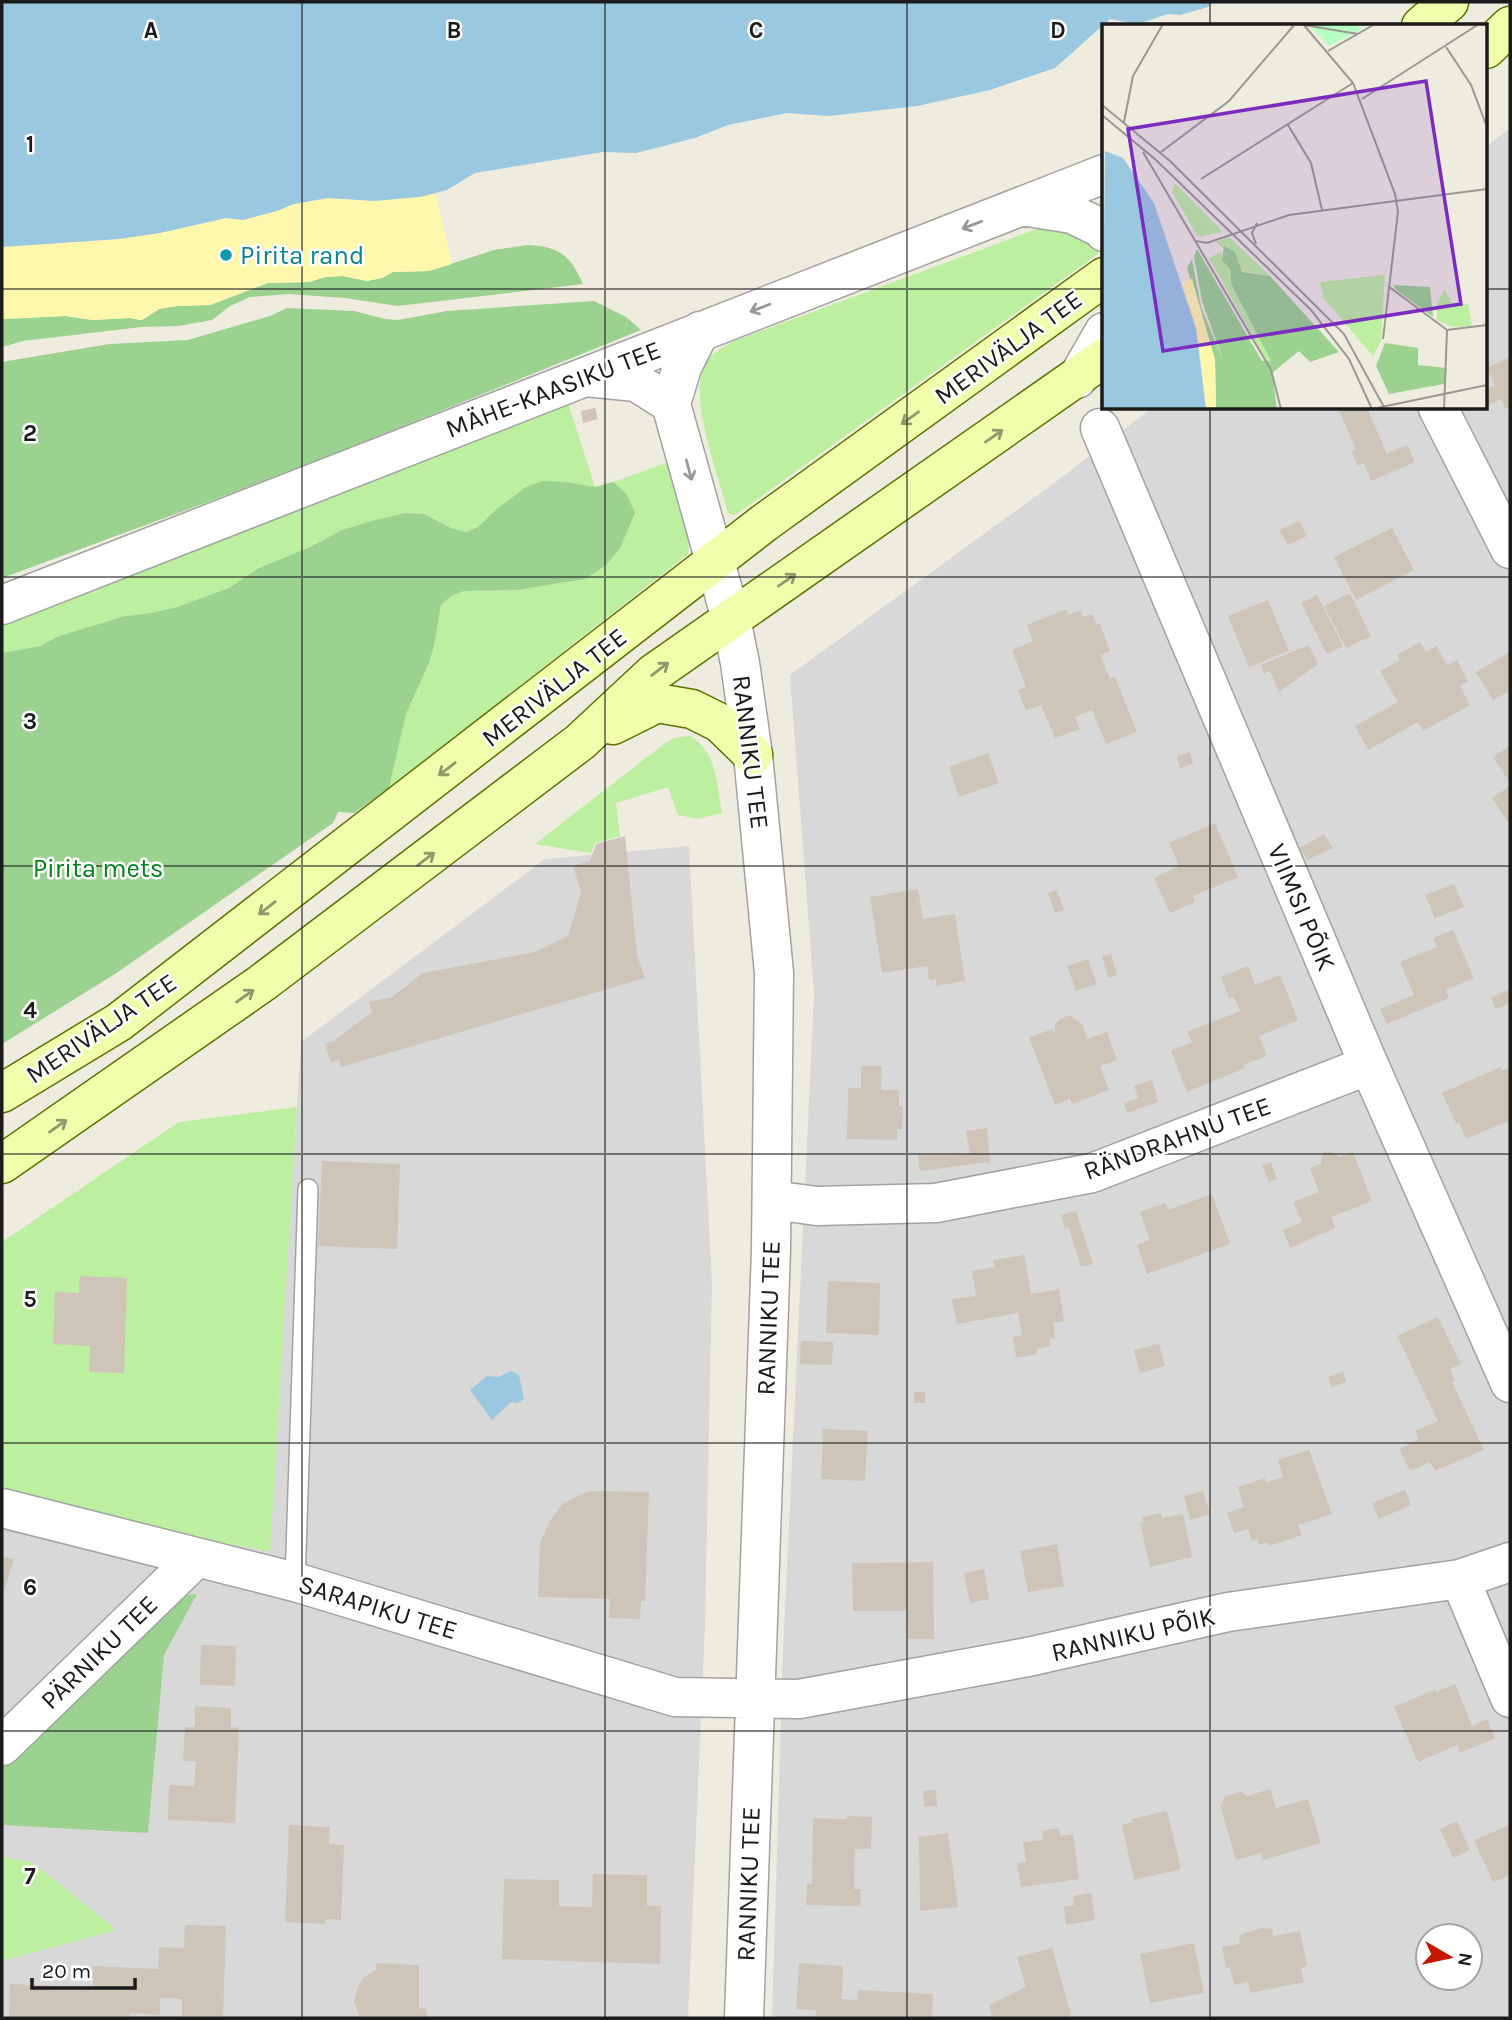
<svg xmlns="http://www.w3.org/2000/svg" width="1512" height="2020" font-family="Karla,sans-serif">
  <rect width="100%" height="100%" fill="#eeebdf"/>
  <path fill="#d9d8d8" fill-rule="evenodd" d="M1510,128v1890h-738l11,-366 31,-658 -24,-319 267,-194 95,-73h334v-261zM1428,1936h42v42h-42z
    M689,846l23,436 -7,343 -17,393h-686v-510l268,42 31,-508 244,-183z"/>
  <path fill="#bcef9f" d="M1045,226l41,8 13,19 -358,258 -7,4 -6,-2c-9,-36 -38,-110 -25,-144 5,-13 19,-22 31,-28z
    M568,403l27,84 -29,-5 -73,30 -15,15 -13,5 -14,-4 -27,-14 -19,-1 -34,8 -29,9 -32,17 -51,21 -30,20 -52,19 -26,6 -26,3 -66,20 -19,10 -38,7v-40z
    M669,462c6,21 24,73 19,92l-299,234 17,-74 23,-51 5,-17 7,-41 10,-9 13,-5 54,-1 67,-11 41,-86 -13,-11z
    M690,736c27,15 27,50 32,77l-24,6 -20,-4 -10,-28 -52,16 4,33 -25,7 -4,10 -56,-9 129,-100 10,-6z
    M297,1107l-27,444 -76,-12 -192,-47v-250l177,-120z
    M2,1857l30,5 85,68 -115,31v3z"/>
  <path fill="#9bd28f" d="M527,245c32,1 43,10 56,39l-185,22 -53,-8 -56,-4 -39,3 -20,9 -18,14 -33,6 -38,1 -118,14 -21,6v-28l63,-3 28,4 36,-2 13,2 17,-11 18,-3 33,-1 58,-22 41,-1 16,-5 18,-1 24,5 15,-3 11,-6 36,-1 65,-21z
    M594,301l32,16 15,13 -349,141 -290,107v-216l108,-18 78,-4 82,-24 17,-8 67,3 31,8 13,1 49,-9z
    M543,481l23,1 29,5 18,-5 13,11 9,20 -15,35 -14,17 -21,14 -67,11 -54,1 -13,5 -10,9 -7,41 -5,17 -23,51 -17,74 -35,25 -16,-1 -5,11 -218,151 -113,70v-391l38,-7 19,-10 66,-20 26,-3 26,-6 52,-19 30,-20 51,-21 32,-17 29,-9 34,-8 19,1 27,14 15,4 12,-5 15,-15 33,-25z
    M197,1594l-33,61 -16,178 -146,-8v-58l170,-170z"/>
  <path fill="#fff8ac" d="M436,194l16,70 -23,7 -36,1 -11,6 -15,3 -24,-5 -18,1 -16,5 -41,1 -58,22 -33,1 -18,3 -17,11 -13,-2 -36,2 -28,-4 -63,3v-72l117,-8 41,-6 66,-15 17,2 34,-9 17,-7 34,-6 46,3z"/>
  <path fill="#9ac8e1" d="M2,2h1212l-6,5 -28,8 -12,-1 -30,10 -28,-5 -55,49 -65,22 -73,16 -88,10 -42,-3 -59,12 -33,13 -59,15 -33,-1 -128,21 -28,17 -27,7 -46,4 -46,-3 -34,6 -17,7 -34,9 -17,-2 -66,15 -41,6 -117,8z
    M511,1371l8,4 5,24 -6,4 -7,-1 -19,18 -22,-30 17,-14 11,1z"/>
  <path fill="#cec4b8" d="M1510,357v50l-4,2 -5,-10 -14,7 -1,-16 9,-5 -8,-17z
    M595,408l3,11 -15,4 -2,-12z
    M1338,408h36l-6,2 19,44 20,-9 8,17 -44,19 -7,-18 -6,3 -7,-15 5,-2z
    M1299,521l8,15 -19,9 -9,-15z
    M1392,528l22,42 -58,30 -22,-43z
    M1350,593l21,43 -25,12 -22,-42z
    M1317,595l26,51 -16,8 -26,-51z
    M1268,600l21,51 -40,16 -21,-51z
    M1066,609l2,6 13,-5 2,7 9,-3 5,11 3,-1 10,27 -10,4 10,24 5,-2 22,55 -31,12 -14,-34 -17,7 5,12 -25,9 -14,-33 -15,6 -8,-21 8,-3 -14,-37 21,-9 -6,-16z
    M1420,642l6,10 10,-6 11,19 10,-5 11,21 -8,5 10,19 -47,26 -5,-9 -50,28 -13,-24 43,-24 -18,-31 20,-11 -3,-5z
    M1309,645l9,19 -39,28 -9,-21 -6,3 -3,-9z
    M1510,652v39l-17,9 -17,-28z
    M1510,746v37l-17,-26z
    M1190,752l3,12 -13,4 -3,-12z
    M988,753l11,30 -40,14 -10,-30z
    M1510,786v39l-18,-27z
    M1215,823l23,54 -45,19 2,6 -25,11 -16,-35 25,-12 -10,-23z
    M1324,834l9,14 -26,12 -7,-12z
    M625,836l12,119 8,23 -304,89 -2,-7 -8,2 -6,-18 9,-3 38,-29 -3,-10 23,-5 31,-24 112,-21 33,-16 13,-44 -8,-26 17,-5 6,-17z
    M1454,884l10,23 -29,11 -10,-23z
    M918,889l5,30 32,-5 10,67 -29,5v-7l-7,1 -2,-14 -45,7 -12,-76z
    M1057,890l7,20 -9,3 -7,-20z
    M1453,930l21,48 -28,12 3,8 -62,26 -7,-15 34,-14 -14,-33 37,-15 -4,-9z
    M1111,953l6,22 -9,3 -6,-22z
    M1088,959l9,25 -21,7 -9,-25z
    M1248,966l7,19 25,-10 18,45 -39,16 8,20 -24,9 2,3 -58,24 -16,-41 21,-9 -5,-10 53,-21 -6,-14 -5,1 -8,-21z
    M1510,989v14l-14,6 -5,-11z
    M1070,1015l12,9 5,15 20,-7 10,28 -17,6 9,24 -37,14 -2,-5 -15,6 -26,-68 24,-8 2,5v-10l5,-5z
    M861,1066h21l-1,24h18v16h4l-1,23h-5v11l-50,-1 1,-51h13z
    M1500,1067l2,4 8,-4v60l-4,-5 -40,17 -7,-17 -3,1 -14,-30z
    M1152,1080l6,22 -31,11 -3,-10 14,-5 -4,-12z
    M987,1128l3,34 -70,9 -2,-16 52,-1 -4,-23z
    M1329,1151l11,6 13,-5 19,49 -41,16 4,11 -45,20 -7,-18 19,-8 -9,-20 26,-10 -9,-24 11,-4v-6l3,-6z
    M322,1161l78,3 -3,85 -79,-3z
    M1271,1162l6,17 -8,3 -7,-17z
    M1212,1194l18,50 -83,30 -10,-29 13,-5 -10,-28 25,-9 3,7z
    M1076,1211l17,53 -12,3 -12,-39 -4,1 -4,-14z
    M1024,1255l7,39 28,-5 5,32 -11,2 2,15 -5,1 1,7 -14,3v5l-21,4 -3,-21 9,-1 -4,-23 -61,11 -5,-25 24,-3 -4,-25 23,-4 -2,-7z
    M80,1276l47,2 -3,95 -35,-1 1,-26 -37,-2 2,-52 24,1z
    M828,1281l52,2 -1,52 -53,-2z
    M1438,1317l23,47 -11,5 5,11 -3,2 32,68 -49,21 -5,-9 -20,9 -11,-22 20,-10 -4,-8 23,-10 -41,-85z
    M801,1341l32,1 -1,23 -32,-1z
    M1159,1344l6,22 -25,7 -6,-23z
    M1343,1372l3,10 -14,5 -4,-10z
    M914,1392h11v11h-11z
    M823,1429l45,2 -3,50 -44,-2z
    M1309,1450l23,64 -34,11 4,10 -33,11 -2,-4 -8,3 -2,-6 -5,2 -4,-12 -14,4 -7,-20 17,-6 -6,-20 27,-9 1,5 17,-6 -5,-17z
    M1405,1490l6,15 -32,14 -7,-16z
    M597,1491l52,1 -4,109h-4l-1,18 -31,-1 1,-19 -72,-2 2,-54 10,-22 12,-17 24,-12z
    M1203,1491l7,23 -20,6 -6,-24z
    M1161,1513l1,5 21,-4 9,43 -42,10 -10,-44h4l-2,-6z
    M1057,1544l7,42 -36,6 -8,-41z
    M2,1556l12,3 -12,39z
    M933,1562l1,77h-26l-1,-28h-54l-1,-48z
    M984,1569l5,30 -19,4 -6,-30z
    M201,1645l35,1 -1,40 -35,-1z
    M1455,1684l17,42 15,-7 8,19 -35,15 -3,-8 -39,17 -24,-55 42,-18v3z
    M195,1706l36,2v19l8,1 -4,95 -67,-3 1,-35 25,1 2,-25h-13l2,-34h10z
    M1270,1789l6,19 32,-9 13,44 -58,17 -2,-7 -25,7 -16,-55 3,-1 1,-8 17,-4 6,4z
    M936,1790l1,16 -13,1 -1,-16z
    M1167,1811l14,58 -47,11 -12,-55 11,-3 -1,-3z
    M847,1816l25,1 -1,32h-16l-1,40h7l-1,17 -54,-1 1,-21h5l1,-66 34,1z
    M1457,1821l13,29 -17,8 -13,-29z
    M289,1825l41,2 -1,17 15,1 -3,75 -15,-1 -1,5 -40,-2z
    M1510,1825v50l-17,7 -19,-42z
    M1059,1828l1,8 13,-2 6,45 -58,8 -4,-24 9,-1 -3,-20 20,-2 -1,-9z
    M948,1833l10,74 -38,4 -1,-74z
    M593,1874l54,1v31h14l-1,58 -158,-5 2,-80 55,1v26l33,1z
    M1091,1893l4,27 -29,5 -2,-18 10,-2 -1,-9z
    M185,1925l41,1 -3,92h-41v-19l-22,-1v17l-28,-2 -5,5h-118l1,-34 83,3v-21l65,3 1,-22 25,1z
    M1262,1928l10,1 1,7 27,-5 7,35 -6,2 3,14 -54,11 -2,-11 -14,3 -4,-18 -4,1 -4,-21 18,-3 -1,-7 5,-4z
    M1194,1943l10,50 -54,10 -10,-49z
    M1052,1948l19,67 -8,3h-71l-3,-13 37,-18 -9,-30z
    M376,1963l43,2v44l6,-1 3,10h-68l-6,-17 3,-12 7,-12 12,-7z
    M799,1963l44,3 -1,33 15,1 1,-10 75,4 -1,24h-116v-8l-20,-1z"/>
  <g fill="none" stroke-linecap="round" stroke-linejoin="round">
    <defs>
      <path id="service" d="M295,1582l13,-393"/>
      <path id="minor" d="M1022,206l50,8 31,15 1,3
        M700,331l-18,36 -11,37 60,215 9,44 13,92 21,218 -3,277 -27,768
        M586,377l50,5 35,22
        M1077,379l27,-47
        M1438,408l72,141
        M1100,428l269,637 141,318
        M2,605l1102,-431
        M772,1200l45,6 119,-3 156,-30 277,-108
        M2,1508l293,74 380,115 124,2 229,-42 200,-45 232,-33 50,-17
        M1460,1579l50,119
        M2,1746l194,-188"/>
      <path id="secondary" d="M1421,26l28,-24
        M1486,49l24,-23
        M613,725l44,-22 35,6 28,14 33,32
        M2,1093l117,-71 645,-499 340,-246
        M2,1164l260,-181 318,-241 74,-69 450,-315"/>
    </defs>
    <use href="#service" stroke="#a2a2a2" stroke-width="22"/>
    <use href="#minor" stroke="#a2a2a2" stroke-width="41"/>
    <use href="#secondary" stroke="#597400" stroke-width="41"/>
    <use href="#service" stroke="#fff" stroke-width="19"/>
    <use href="#minor" stroke="#fff" stroke-width="38"/>
    <use href="#secondary" stroke="#f1ffac" stroke-width="38"/>
  </g>
  <defs><path id="oneway-shaft" d="M-6 0H5M1.5-3L5.5 0L1.5 3" fill="none" stroke-width="1.6" stroke-linecap="round" stroke-linejoin="round" transform="scale(1.75)"/></defs>
  <g stroke="#989898">
    <use href="#oneway-shaft" transform="translate(972 225) rotate(159)"/>
    <use href="#oneway-shaft" transform="translate(760 308) rotate(159)"/>
    <use href="#oneway-shaft" transform="translate(689 470) rotate(75)"/>
  </g>
  <g stroke="#91986b">
    <use href="#oneway-shaft" transform="translate(910 418) rotate(144)"/>
    <use href="#oneway-shaft" transform="translate(994 436) rotate(-35)"/>
    <use href="#oneway-shaft" transform="translate(787 580) rotate(-35)"/>
    <use href="#oneway-shaft" transform="translate(660 669) rotate(-37)"/>
    <use href="#oneway-shaft" transform="translate(447 769) rotate(142)"/>
    <use href="#oneway-shaft" transform="translate(426 859) rotate(-37)"/>
    <use href="#oneway-shaft" transform="translate(267 908) rotate(142)"/>
    <use href="#oneway-shaft" transform="translate(245 996) rotate(-35)"/>
    <use href="#oneway-shaft" transform="translate(58 1126) rotate(-35)"/>
  </g>
  <path fill="none" stroke="#1b1b1b" stroke-width="2" stroke-opacity="0.55" d="M302,2v2016M605,2v2016M907,2v2016M1210,2v24M2,289h1102M1486,289h24M1210,408v1610M2,577h1508M2,866h1508M2,1154h1508M2,1443h1508M2,1731h1508"/>
  <circle fill="#0f9aa8" stroke="#fff" stroke-width="2.5" cx="226" cy="255" r="7"/>
  <g text-anchor="middle" stroke-width="5" stroke-linejoin="round" paint-order="stroke">
    <g font-size="26" fill="#0d838f" stroke="#fff" text-anchor="start">
      <text x="240" y="264">Pirita rand</text>
    </g>
    <g font-size="26" fill="#1b1b1b" stroke="#fff">
      <text transform="translate(1008 347) rotate(-36)" y="9">MERIVÄLJA TEE</text>
      <text transform="translate(553 389) rotate(-21)" y="9">MÄHE-KAASIKU TEE</text>
      <text transform="translate(554 687) rotate(-38)" y="9">MERIVÄLJA TEE</text>
      <text transform="translate(751 752) rotate(83)" y="9">RANNIKU TEE</text>
      <text transform="translate(1302 907) rotate(67)" y="9">VIIMSI PÕIK</text>
      <text transform="translate(101 1028) rotate(-34)" y="9">MERIVÄLJA TEE</text>
      <text transform="translate(1177 1138) rotate(-20)" y="9">RÄNDRAHNU TEE</text>
      <text transform="translate(768 1318) rotate(-88)" y="9">RANNIKU TEE</text>
      <text transform="translate(378 1607) rotate(17)" y="9">SARAPIKU TEE</text>
      <text transform="translate(1133 1634) rotate(-13)" y="9">RANNIKU PÕIK</text>
      <text transform="translate(99 1652) rotate(-44)" y="9">PÄRNIKU TEE</text>
      <text transform="translate(748 1884) rotate(-88)" y="9">RANNIKU TEE</text>
    </g>
    <g font-size="26" fill="#01811b" stroke="#fff">
      <text x="98" y="877">Pirita mets</text>
    </g>
  </g>
  <g transform="translate(1102 24)">
    <rect width="385" height="385" fill="#eeebdf"/>
    <path d="M73,160l46,46 1,2 -24,5 -26,-45zM127,213l41,39 -29,-5 -3,-10 -22,-19zM119,228l10,18v15l40,76h-4l-58,-103zM283,251l-4,66 -8,15 -49,-57 -4,-17zM343,265l7,16 16,-1 4,22 -20,1 -15,-7v-17z" fill="#bcef9f"/>
    <path d="M122,222l11,6 7,20 28,4 69,76 -29,10 -11,-11 -27,22 5,36h-61l-1,-49 -28,-92 5,-9 9,48 22,53 -21,-59 -8,-44 3,-8 65,112h9l-40,-77v-14l-9,-10zM292,261l36,2 3,30 -38,-28zM283,319l33,5v17l29,3 -3,16 -55,10 -13,-28z" fill="#9bd28f"/>
    <path d="M90,255l23,81 1,49h-10l-7,-65 -17,-61z" fill="#fff8ac"/>
    <path d="M206,0h47l7,5 -33,17z" fill="#b5ffc4"/>
    <path d="M3,127l18,7 31,45 42,125 10,81h-104z" fill="#9ac8e1"/>
    <path fill="none" stroke="#9a9891" stroke-width="2" d="M201,0l50,59 42,111 3,18 -15,127M202,1l54,9M344,23l25,38 16,42M226,27l47,-27M260,75l117,-75M0,81l68,56 174,173 41,75M0,91l54,45 155,150 38,49 23,50M22,98l9,-46 30,-52M186,101l23,38 11,47M41,128l128,218 10,39M59,128l68,-51 66,-77M99,155l152,-96M94,217l11,2 82,-28 198,-26M154,220l-4,-11 5,-10M286,262l59,44 40,-5M270,385l115,-24M342,385l3,-79"/>
    <path fill="#7b2cbf" fill-opacity="0.15" stroke="#7b2cbf" stroke-width="3.5" d="M324,57l35,223 -298,47 -35,-222z"/>
    <rect width="385" height="385" fill="none" stroke="#1b1b1b" stroke-width="3.5"/>
  </g>
  <g font-size="23" text-anchor="middle" font-weight="bold" fill="#1b1b1b" stroke="#fff" stroke-width="5" stroke-linejoin="round" paint-order="stroke">
    <text x="151" y="38">A</text>
    <text x="454" y="38">B</text>
    <text x="756" y="38">C</text>
    <text x="1058" y="38">D</text>
    <text x="30" y="152">1</text>
    <text x="30" y="441">2</text>
    <text x="30" y="729">3</text>
    <text x="30" y="1018">4</text>
    <text x="30" y="1307">5</text>
    <text x="30" y="1595">6</text>
    <text x="30" y="1884">7</text>
  </g>
  <rect width="1512" height="2020" fill="none" stroke="#1b1b1b" stroke-width="7"/>
  <g transform="translate(1449 1957) rotate(99)"><circle r="33" fill="#ffffff" stroke="#a4a4a4" stroke-width="2"/>
  <path d="M0-5L12 26L0 18L-12 26Z" fill="#c61800"/>
  <text y="-10" font-size="19" font-weight="bold" text-anchor="middle" fill="#1b1b1b">N</text>
  </g>
  <path d="M32 1978v10h103v-10" fill="none" stroke="#1b1b1b" stroke-width="3.5"/>
  <text x="42" y="1978" font-size="21" fill="#1b1b1b" stroke="#ffffff" stroke-width="5" paint-order="stroke">20 m</text>
</svg>
